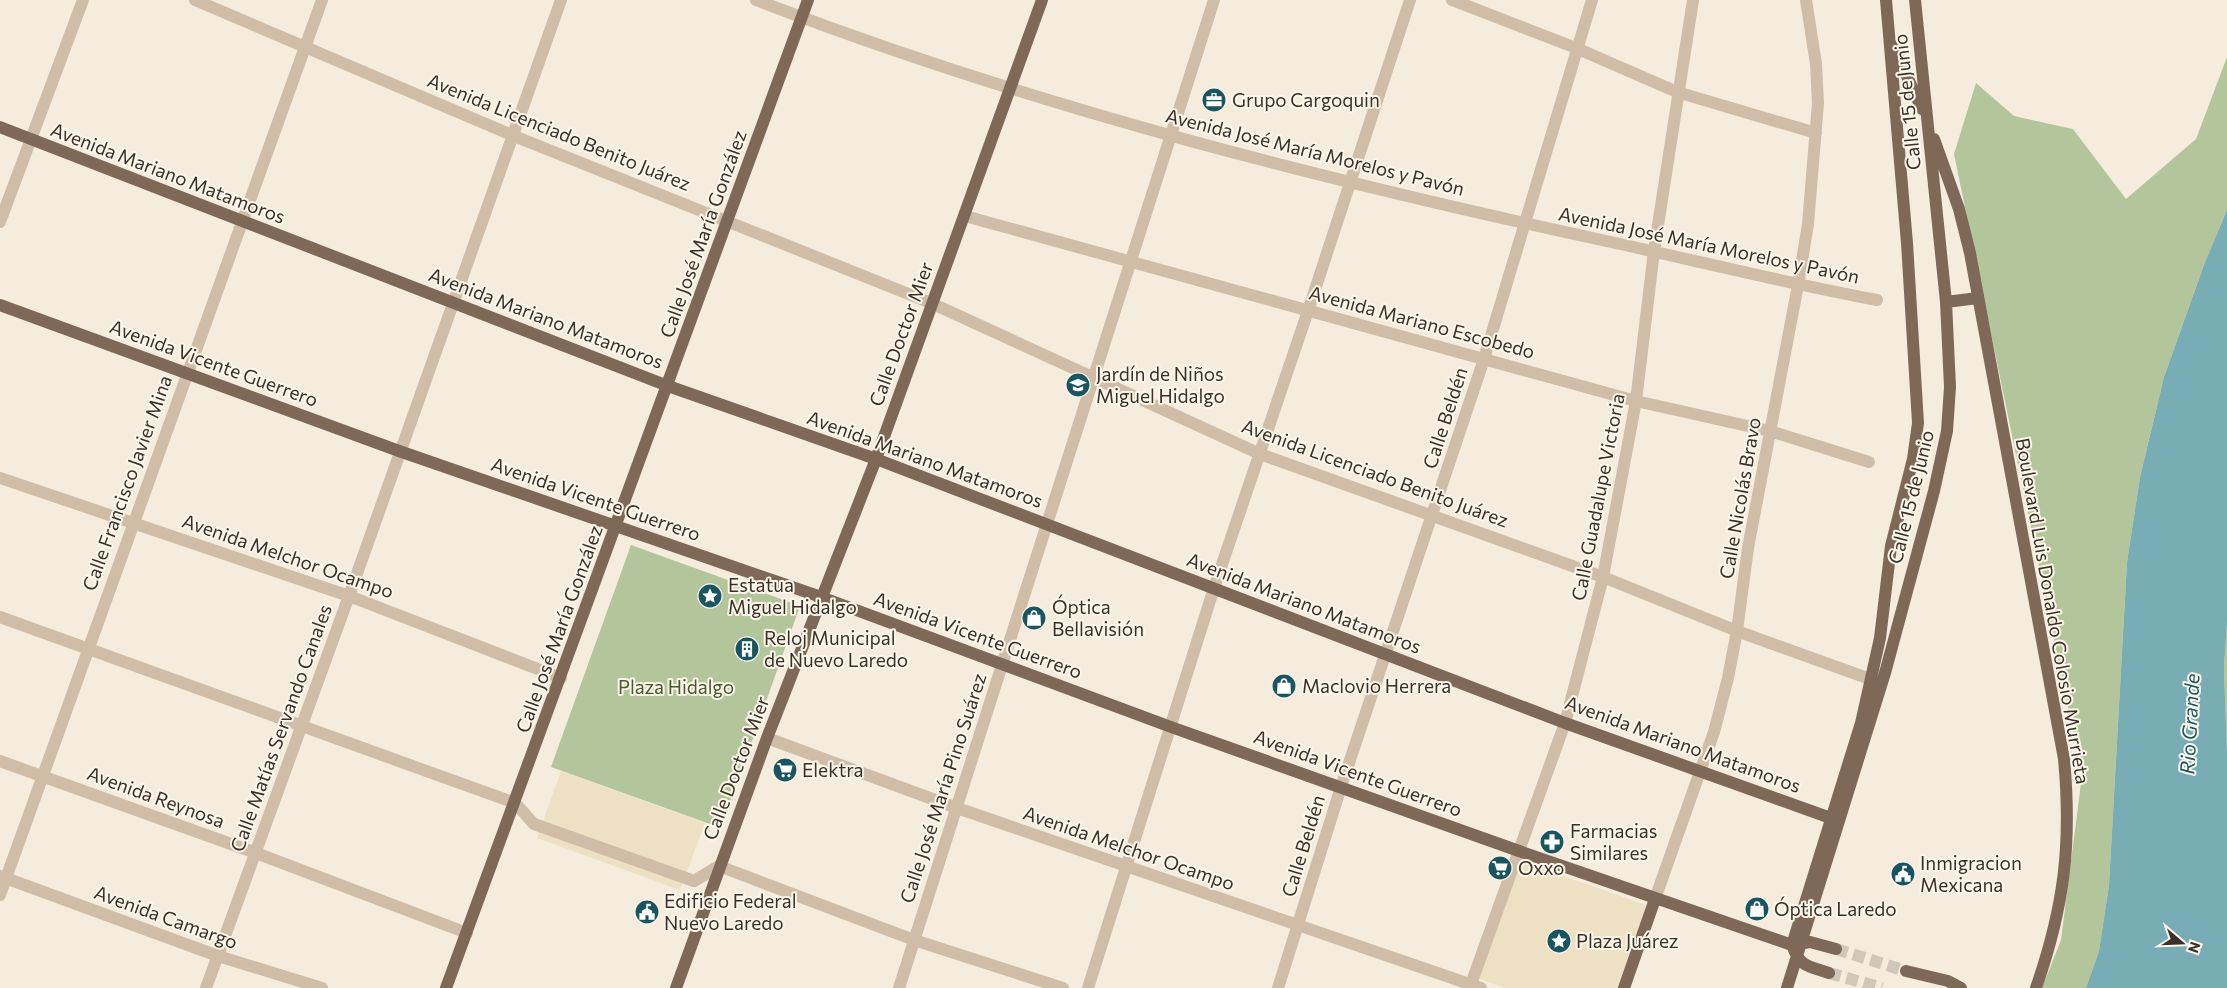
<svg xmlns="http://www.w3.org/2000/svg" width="2227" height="988" font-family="Commissioner,sans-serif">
  <rect width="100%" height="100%" fill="#f5ecdd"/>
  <path fill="#b3c69b" d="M2227,57v153l-22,52 -41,115 -24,100 -13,85 -18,323 -10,66 -13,37h-44l19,-48 21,-165 -128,-621 22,-71 38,33 59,13 53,70 70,-60z
    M631,545l169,61 -79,222 -170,-61z
    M2227,623v130l-3,-85z"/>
  <path fill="#eee0c3" d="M561,771l144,52 -25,67 -143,-52z
    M1513,858l133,47 -29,83h-112l-34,-12z"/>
  <path fill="#79adb5" d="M2227,210v413l-3,45 3,85v235h-141l13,-37 10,-66 18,-323 13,-85 24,-100 41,-115z"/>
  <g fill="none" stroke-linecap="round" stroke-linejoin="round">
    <path stroke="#d0c6b9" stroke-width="12" stroke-dasharray="12 6" stroke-linecap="butt" d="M1836,949l70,22
      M1829,973l53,15"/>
    <path stroke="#cfbda7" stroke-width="12" d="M195,0l319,136 417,167 329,151 343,123 134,54 133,48 9,-4
      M756,0c280,108 571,181 864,244 86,19 171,40 257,56
      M1452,0l124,48 101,44 139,41
      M965,216l671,185 134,30 99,31
      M0,222l83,-222
      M0,478l349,118 212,82
      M0,617l515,186 19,21 160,57 25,-15 195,74 149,48
      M767,738l190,70 524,180
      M0,761l256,92 211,80
      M0,876l218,80 104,32
      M0,895l322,-895
      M1655,899l59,-167 14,-54 9,-47 11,-83 50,-263 10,-61 10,-121 -2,-39 -10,-64
      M1471,984l94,-261 38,-146 33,-176 18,-150 39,-251
      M206,988l143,-392 212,-596
      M899,988l315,-988
      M1088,988l126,-400 94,-277 102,-311
      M1278,988l63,-201 143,-428 108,-359"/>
    <path stroke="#7e6958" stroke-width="12" d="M1893,46l29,63
      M0,127l668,259 208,73 689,264 274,98
      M1934,139l25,70 11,44 94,506c8,86 0,148 -28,229
      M1946,302l32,-4
      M0,305l399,146 422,146 350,130 348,124 273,94 18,-3 26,7
      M1906,971l42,10 13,7
      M1829,973c-21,-7 -29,-6 -37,-28l69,-222 19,-85 11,-92 22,-87 5,-36 -11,-180 -21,-243
      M446,988l362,-988
      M676,988l91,-250 109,-279 166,-459
      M1624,988l31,-89
      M1787,988l98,-315 49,-182 13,-60 3,-44 -4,-85 -31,-302"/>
  </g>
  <defs>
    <symbol id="office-disc" viewBox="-11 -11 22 22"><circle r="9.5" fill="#195561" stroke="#fcf6ea"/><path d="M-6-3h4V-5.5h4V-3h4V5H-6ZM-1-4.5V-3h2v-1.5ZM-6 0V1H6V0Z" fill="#fff"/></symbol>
    <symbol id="school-disc" viewBox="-11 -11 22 22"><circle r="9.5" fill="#195561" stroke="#fcf6ea"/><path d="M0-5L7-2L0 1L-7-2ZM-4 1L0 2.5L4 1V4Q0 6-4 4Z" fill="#fff"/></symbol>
    <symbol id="sight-disc" viewBox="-11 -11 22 22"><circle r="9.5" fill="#195561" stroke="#fcf6ea"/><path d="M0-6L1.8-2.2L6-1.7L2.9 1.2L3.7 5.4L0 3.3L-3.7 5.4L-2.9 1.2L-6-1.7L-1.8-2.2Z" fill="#fff"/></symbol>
    <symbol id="shop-disc" viewBox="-11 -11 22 22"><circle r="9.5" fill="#195561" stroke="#fcf6ea"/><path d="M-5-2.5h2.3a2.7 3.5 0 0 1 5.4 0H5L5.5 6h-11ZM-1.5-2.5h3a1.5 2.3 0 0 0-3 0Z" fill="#fff"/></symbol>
    <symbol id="building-disc" viewBox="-11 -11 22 22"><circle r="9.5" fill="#195561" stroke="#fcf6ea"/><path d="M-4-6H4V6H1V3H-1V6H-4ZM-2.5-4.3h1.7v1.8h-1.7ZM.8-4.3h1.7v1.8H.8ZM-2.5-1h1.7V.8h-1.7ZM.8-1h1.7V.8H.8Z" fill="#fff"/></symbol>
    <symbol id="supermarket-disc" viewBox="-11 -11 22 22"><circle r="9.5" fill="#195561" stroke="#fcf6ea"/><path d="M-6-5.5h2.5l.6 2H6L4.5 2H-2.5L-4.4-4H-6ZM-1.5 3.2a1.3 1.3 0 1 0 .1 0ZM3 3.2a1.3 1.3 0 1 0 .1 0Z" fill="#fff"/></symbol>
    <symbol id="pharmacy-disc" viewBox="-11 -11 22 22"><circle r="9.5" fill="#195561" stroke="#fcf6ea"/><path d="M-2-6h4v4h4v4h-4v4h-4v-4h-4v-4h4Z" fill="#fff"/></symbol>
    <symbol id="civic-disc" viewBox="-11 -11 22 22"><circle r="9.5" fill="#195561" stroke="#fcf6ea"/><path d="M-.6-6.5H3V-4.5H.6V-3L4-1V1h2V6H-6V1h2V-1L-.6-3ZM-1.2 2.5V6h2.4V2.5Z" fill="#fff"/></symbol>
  </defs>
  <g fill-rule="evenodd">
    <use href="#office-disc" x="1200" y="86" width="28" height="28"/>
    <use href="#school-disc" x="1064" y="371" width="28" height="28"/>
    <use href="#sight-disc" x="696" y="582" width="28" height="28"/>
    <use href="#shop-disc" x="1020" y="604" width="28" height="28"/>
    <use href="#building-disc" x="733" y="635" width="28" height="28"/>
    <use href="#shop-disc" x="1270" y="672" width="28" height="28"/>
    <use href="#supermarket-disc" x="771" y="756" width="28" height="28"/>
    <use href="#pharmacy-disc" x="1538" y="828" width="28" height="28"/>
    <use href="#supermarket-disc" x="1486" y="854" width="28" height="28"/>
    <use href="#civic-disc" x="1889" y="860" width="28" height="28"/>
    <use href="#shop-disc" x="1743" y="895" width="28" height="28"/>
    <use href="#civic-disc" x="633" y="898" width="28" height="28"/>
    <use href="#sight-disc" x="1545" y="927" width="28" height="28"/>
  </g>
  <g text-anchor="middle" stroke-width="4" stroke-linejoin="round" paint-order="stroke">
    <g font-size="19" fill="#3b3028" stroke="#fcf6ea" text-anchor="start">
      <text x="1232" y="107">Grupo Cargoquin</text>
      <text x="1096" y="381">Jardín de Niños<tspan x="1096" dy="22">Miguel Hidalgo</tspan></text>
      <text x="728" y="592">Estatua<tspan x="728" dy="22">Miguel Hidalgo</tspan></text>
      <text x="1052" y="614">Óptica<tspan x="1052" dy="22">Bellavisión</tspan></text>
      <text x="764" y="645">Reloj Municipal<tspan x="764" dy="22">de Nuevo Laredo</tspan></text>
      <text x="1302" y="693">Maclovio Herrera</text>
      <text x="802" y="777">Elektra</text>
      <text x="1570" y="838">Farmacias<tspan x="1570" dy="22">Similares</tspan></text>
      <text x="1920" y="870">Inmigracion<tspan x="1920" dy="22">Mexicana</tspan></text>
      <text x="1518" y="875">Oxxo</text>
      <text x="664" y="908">Edificio Federal<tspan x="664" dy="22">Nuevo Laredo</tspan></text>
      <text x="1774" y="916">Óptica Laredo</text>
      <text x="1576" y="948">Plaza Juárez</text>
    </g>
    <g font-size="19" fill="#3b3028" stroke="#fcf6ea">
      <text transform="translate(1907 102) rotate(-96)" y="7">Calle 15 de Junio</text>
      <text transform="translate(559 132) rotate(22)" y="7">Avenida Licenciado Benito Juárez</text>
      <text transform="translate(1315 152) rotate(14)" y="7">Avenida José María Morelos y Pavón</text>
      <text transform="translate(168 173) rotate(21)" y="7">Avenida Mariano Matamoros</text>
      <text transform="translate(703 234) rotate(-70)" y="7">Calle José María González</text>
      <text transform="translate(1709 245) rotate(12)" y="7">Avenida José María Morelos y Pavón</text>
      <text transform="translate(546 318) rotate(21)" y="7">Avenida Mariano Matamoros</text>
      <text transform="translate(1422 322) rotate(15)" y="7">Avenida Mariano Escobedo</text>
      <text transform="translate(901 334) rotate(-70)" y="7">Calle Doctor Mier</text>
      <text transform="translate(214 363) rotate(20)" y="7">Avenida Vicente Guerrero</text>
      <text transform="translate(1445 418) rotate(-72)" y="7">Calle Beldén</text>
      <text transform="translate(925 459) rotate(20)" y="7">Avenida Mariano Matamoros</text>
      <text transform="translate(1375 473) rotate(20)" y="7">Avenida Licenciado Benito Juárez</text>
      <text transform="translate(127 483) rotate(-70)" y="7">Calle Francisco Javier Mina</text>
      <text transform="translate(1598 497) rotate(-79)" y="7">Calle Guadalupe Victoria</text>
      <text transform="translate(1911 497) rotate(-76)" y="7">Calle 15 de Junio</text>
      <text transform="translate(1740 498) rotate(-80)" y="7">Calle Nicolás Bravo</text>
      <text transform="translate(596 499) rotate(19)" y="7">Avenida Vicente Guerrero</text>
      <text transform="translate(288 556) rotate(19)" y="7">Avenida Melchor Ocampo</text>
      <text transform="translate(1304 603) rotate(21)" y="7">Avenida Mariano Matamoros</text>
      <text transform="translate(2053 611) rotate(80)" y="7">Boulevard Luis Donaldo Colosio Murrieta</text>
      <text transform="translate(559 629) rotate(-70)" y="7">Calle José María González</text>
      <text transform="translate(978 635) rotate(20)" y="7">Avenida Vicente Guerrero</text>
      <text transform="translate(281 728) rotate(-70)" y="7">Calle Matías Servando Canales</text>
      <text transform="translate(1683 744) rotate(20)" y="7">Avenida Mariano Matamoros</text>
      <text transform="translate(736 768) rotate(-69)" y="7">Calle Doctor Mier</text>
      <text transform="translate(1358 773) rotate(20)" y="7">Avenida Vicente Guerrero</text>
      <text transform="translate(943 788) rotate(-72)" y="7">Calle José María Pino Suárez</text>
      <text transform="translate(156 797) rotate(20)" y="7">Avenida Reynosa</text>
      <text transform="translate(1303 846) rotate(-73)" y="7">Calle Beldén</text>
      <text transform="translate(1129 848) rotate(19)" y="7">Avenida Melchor Ocampo</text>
      <text transform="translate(166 917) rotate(20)" y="7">Avenida Camargo</text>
    </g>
    <g font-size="19" fill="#445c29" stroke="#fcf6ea">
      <text x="676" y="694">Plaza Hidalgo</text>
    </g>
    <g font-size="20" font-style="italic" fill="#195561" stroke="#fcf6ea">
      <text transform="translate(2190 724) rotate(-87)" y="7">Rio Grande</text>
    </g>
  </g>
  <g transform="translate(2182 943) rotate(109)" stroke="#fcf6ea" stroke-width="4" paint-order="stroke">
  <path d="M0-4L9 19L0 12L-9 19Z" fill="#3b3028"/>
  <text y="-8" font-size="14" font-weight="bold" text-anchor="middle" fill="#3b3028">N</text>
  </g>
</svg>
